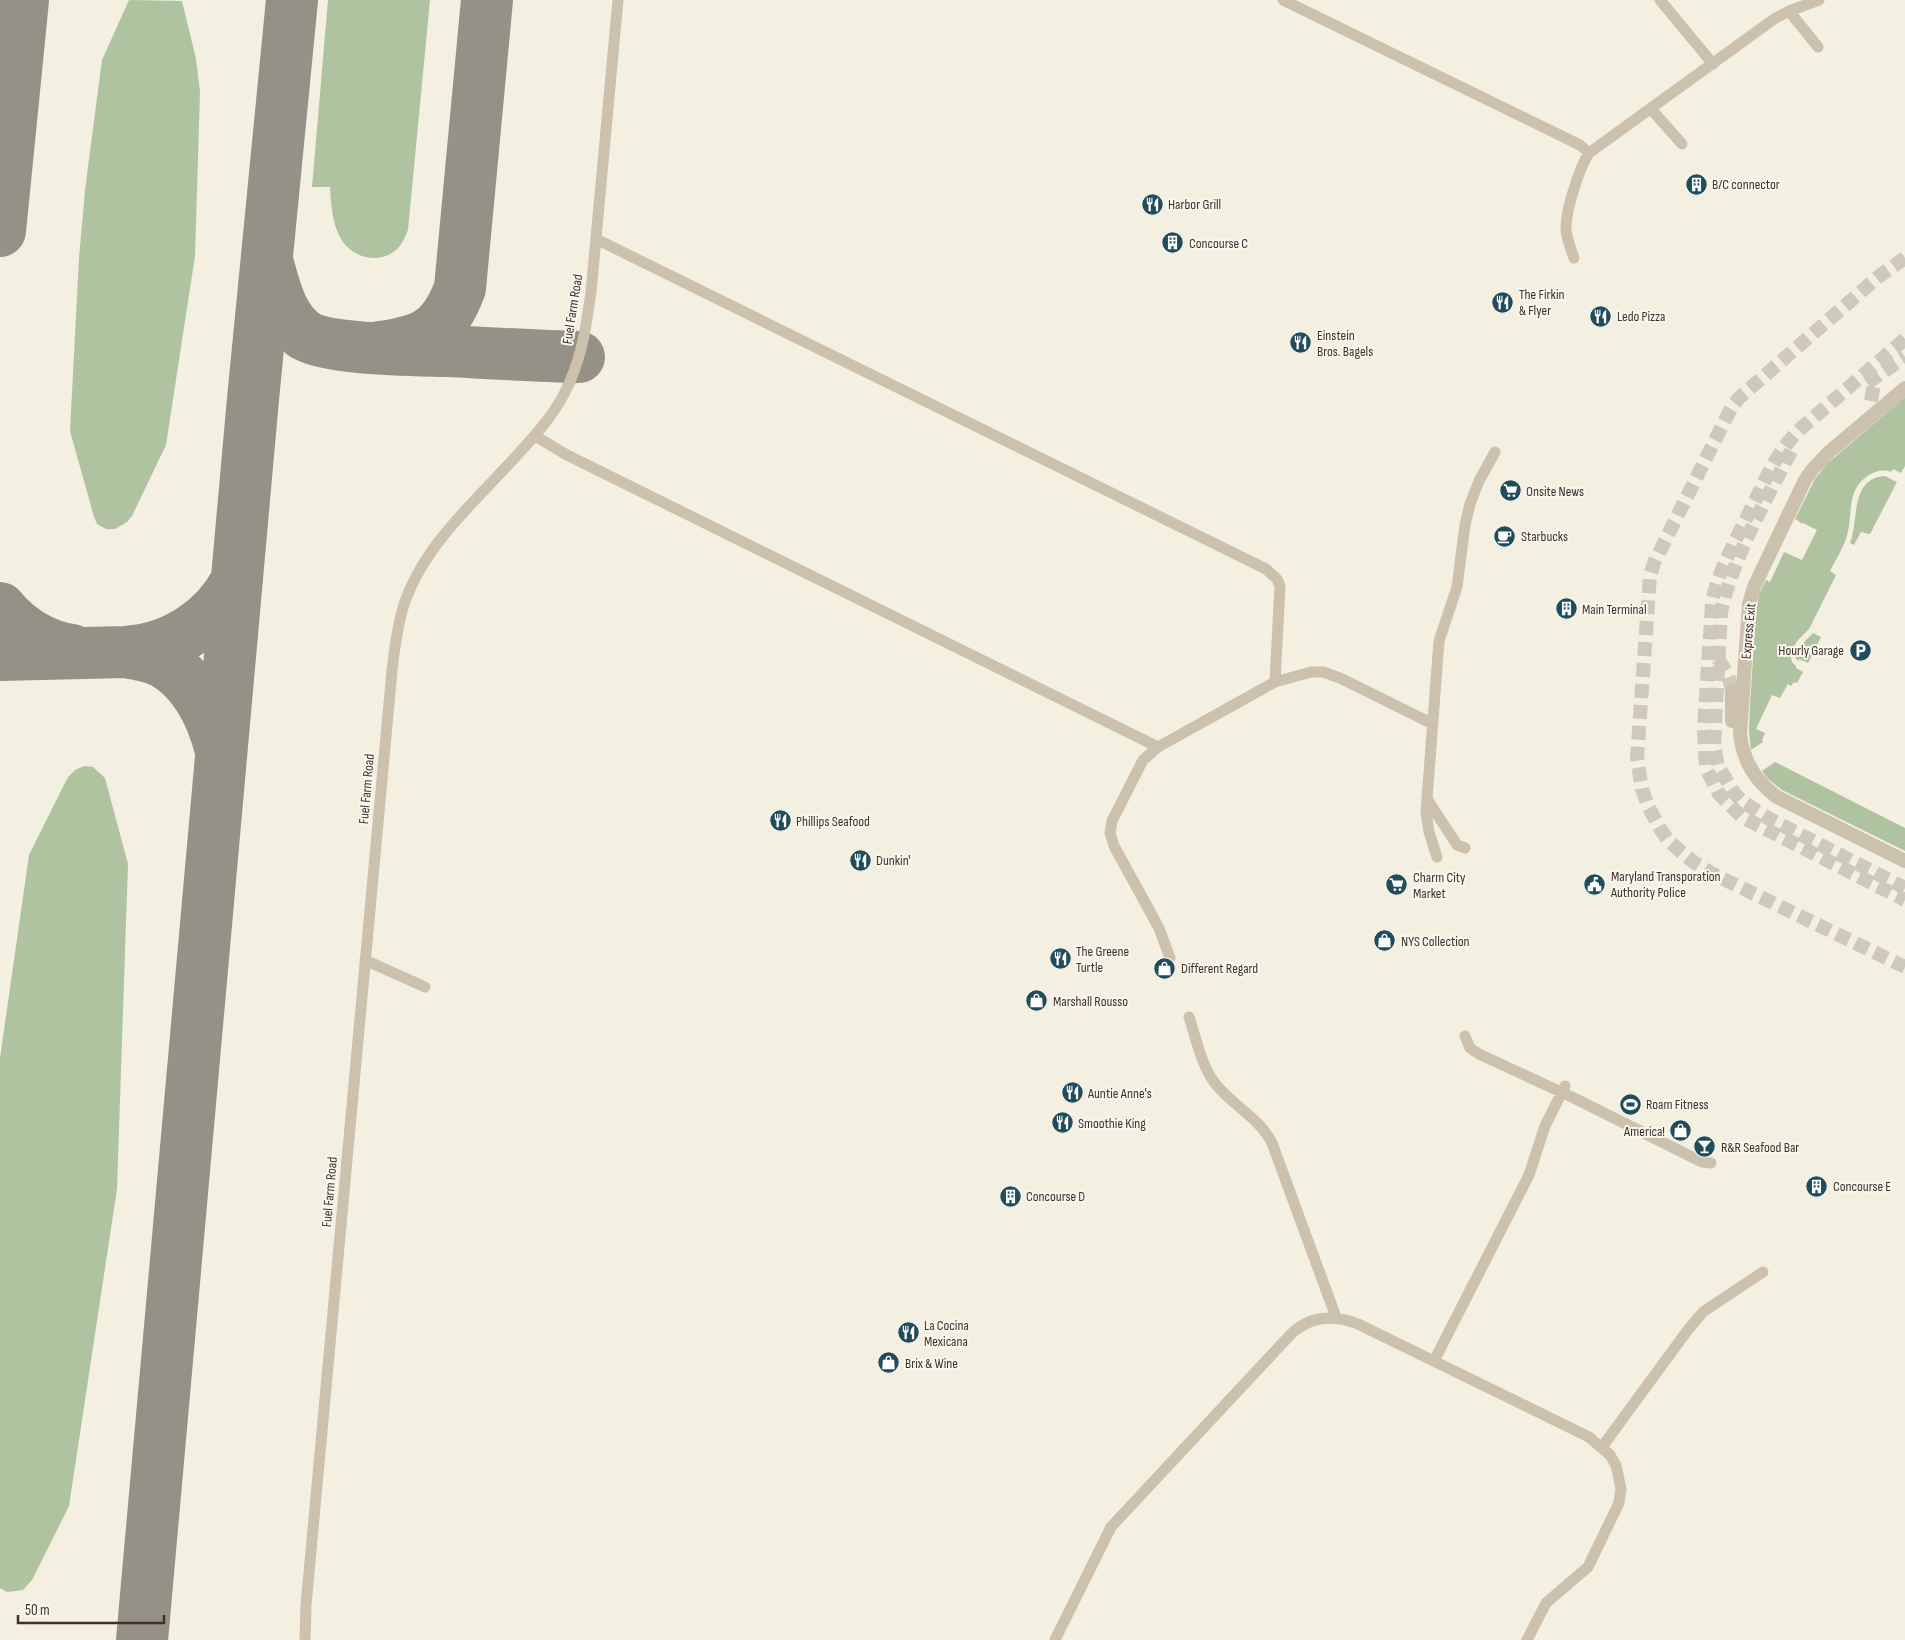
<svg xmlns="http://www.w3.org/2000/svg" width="1905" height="1640" font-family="'Sofia Sans Condensed',sans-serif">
  <rect width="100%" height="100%" fill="#f3efe1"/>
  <path fill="#b0c3a0" d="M129,0l53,1 14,58 4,33 -5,164 -29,189 -34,71 -5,6 -12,7h-9l-9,-5 -3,-7 -24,-86 9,-173 6,-68 17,-130z
    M328,0h102l-22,230c-2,5 -5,12 -9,17 -17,19 -48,12 -59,-10 -8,-15 -9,-33 -10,-50h-18z
    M1905,397v69l-4,7 -8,-4 -2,3c-8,-3 -15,-1 -22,3 -23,14 -16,39 -22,61 -4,12 -11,24 -17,35l6,4 -27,54 -11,11 -8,12 2,10 4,4v2l7,4 -6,11 -3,-1 -3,4 -3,-2 -8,14 -8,-3 -16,34 9,4 -3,7 1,2 -12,8 -2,-20 1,-26 6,-90 3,-20 7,-14 4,2 14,-30 18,8 15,-30 -14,-7 -1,1 -2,-2 -5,-3 20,-40 13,-16z
    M1885,476l12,6 -27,52 -9,-2 -7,13 -4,-2c9,-23 0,-65 35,-67z
    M1813,633l8,4 -13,26 -9,-4 -1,2 -3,-4 5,-11z
    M1775,762l130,66v23l-123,-61 -14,-11 -6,-8z
    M84,766l9,1 12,11 23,86 -11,325 -48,317 -37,74 -9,10 -16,2 -7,-4v-530l29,-203 39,-78 7,-7z"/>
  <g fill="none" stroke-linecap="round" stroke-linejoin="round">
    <path stroke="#969186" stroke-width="52" d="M0,231l23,-231
      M268,264c7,25 13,53 35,70 22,16 113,16 143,17 44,2 89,5 133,6
      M374,348c47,-6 69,-13 86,-60l27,-288
      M0,608c18,22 44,38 72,42
      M125,652c13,2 26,4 38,10 33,19 49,53 58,89
      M0,655l125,-3c48,-3 90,-30 112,-72
      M142,1640l111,-1241 39,-399"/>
    <path stroke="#cec9bd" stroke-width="14" stroke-dasharray="14 7" stroke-linecap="butt" d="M1905,258l-27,19 -138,120 -7,8 -10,19 -69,139 -4,13 -13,182 5,31 6,17 13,24 7,10 12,11 15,12 16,10 194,94
      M1871,401l4,-24
      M1718,659c8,11 12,19 14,32"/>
    <path stroke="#cec9bd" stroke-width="14" stroke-dasharray="14 7" stroke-linecap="butt" d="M1905,339l-106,91c-25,25 -35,54 -51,85 -14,29 -30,56 -36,88l-8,126 2,39 13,26 23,23 163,83
      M1867,383l38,-26
      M1791,451c-26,51 -57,104 -70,161l-7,134 4,20 16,27 9,9 25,16 137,70"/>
    <path stroke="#ccc1ac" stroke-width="11" d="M1283,0l297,145 9,8
      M1660,0l53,64
      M1789,11l29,36
      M1651,109l31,35
      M596,239l670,330 11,10 3,7 -5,96
      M1574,258c-3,-9 -8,-20 -8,-30 0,-18 13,-60 23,-75l185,-134 15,-8 30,-11
      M535,436l32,19 591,292
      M1427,799l30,46 8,3
      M1437,857l-8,-25 -3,-20 13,-171 18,-54 8,-62 5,-21 9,-23 16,-29
      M1170,958l-11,-30 -45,-82 -4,-13 2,-12 31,-61 15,-13 117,-65 36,-10h12l17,6 93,46
      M365,960l60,27
      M1189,1017c7,21 12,47 25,65 16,22 45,35 58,61l64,174
      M1465,1036l5,12 9,6 97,45 126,63 9,1
      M1434,1361l95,-186 16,-49 20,-40
      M1602,1447l85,-116 16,-19 60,-40
      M305,1640l1,-35 86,-934c2,-20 5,-40 10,-60 17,-59 65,-102 106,-146 20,-22 42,-44 56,-71 17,-32 22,-66 27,-102l27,-292
      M1055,1640l56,-113 181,-194c20,-18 43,-18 66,-9l231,113 21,18 6,10 5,24 -2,14 -31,64 -42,36 -19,37"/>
    <path stroke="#ccc1ac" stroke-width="14" d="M1905,388l-76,64 -17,18 -7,10 -42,88 -9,19 -5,17 -9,130c3,27 15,47 37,63l128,64
      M1732,721v-30"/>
  </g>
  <defs>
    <symbol id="building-disc" viewBox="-11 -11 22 22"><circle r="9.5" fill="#204c5c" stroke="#fbf7ee"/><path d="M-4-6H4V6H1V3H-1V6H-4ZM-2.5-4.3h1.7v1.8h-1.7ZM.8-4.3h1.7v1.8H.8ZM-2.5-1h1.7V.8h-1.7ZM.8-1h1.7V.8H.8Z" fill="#fff"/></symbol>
    <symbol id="restaurant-disc" viewBox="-11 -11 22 22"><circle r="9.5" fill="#204c5c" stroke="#fbf7ee"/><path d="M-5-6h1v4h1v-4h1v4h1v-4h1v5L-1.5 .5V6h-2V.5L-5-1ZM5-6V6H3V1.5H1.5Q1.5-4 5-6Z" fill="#fff"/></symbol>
    <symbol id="supermarket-disc" viewBox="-11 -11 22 22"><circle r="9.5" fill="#204c5c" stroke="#fbf7ee"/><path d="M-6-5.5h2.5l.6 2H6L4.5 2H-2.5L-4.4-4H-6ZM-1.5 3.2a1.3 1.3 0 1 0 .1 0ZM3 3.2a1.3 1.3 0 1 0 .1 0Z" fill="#fff"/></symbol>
    <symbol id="cafe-disc" viewBox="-11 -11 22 22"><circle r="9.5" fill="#204c5c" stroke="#fbf7ee"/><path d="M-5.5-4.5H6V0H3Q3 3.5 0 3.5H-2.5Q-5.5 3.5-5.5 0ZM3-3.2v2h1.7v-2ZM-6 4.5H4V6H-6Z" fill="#fff"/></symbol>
    <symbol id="parking-disc" viewBox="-11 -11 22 22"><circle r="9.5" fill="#204c5c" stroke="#fbf7ee"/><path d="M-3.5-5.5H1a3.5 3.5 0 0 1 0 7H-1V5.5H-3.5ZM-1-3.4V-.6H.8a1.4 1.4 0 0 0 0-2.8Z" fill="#fff"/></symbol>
    <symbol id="civic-disc" viewBox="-11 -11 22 22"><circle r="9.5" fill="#204c5c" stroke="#fbf7ee"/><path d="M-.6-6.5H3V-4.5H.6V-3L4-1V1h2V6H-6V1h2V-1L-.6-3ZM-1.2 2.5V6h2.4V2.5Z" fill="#fff"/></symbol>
    <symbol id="shop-disc" viewBox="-11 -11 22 22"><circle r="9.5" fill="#204c5c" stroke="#fbf7ee"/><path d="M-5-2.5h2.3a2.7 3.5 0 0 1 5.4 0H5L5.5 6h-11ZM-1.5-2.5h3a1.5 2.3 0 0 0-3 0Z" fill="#fff"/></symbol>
    <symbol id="stadium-disc" viewBox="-11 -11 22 22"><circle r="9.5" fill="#204c5c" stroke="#fbf7ee"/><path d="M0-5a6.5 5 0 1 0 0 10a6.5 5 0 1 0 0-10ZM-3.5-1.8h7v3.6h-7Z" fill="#fff"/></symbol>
    <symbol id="bar-disc" viewBox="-11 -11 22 22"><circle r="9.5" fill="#204c5c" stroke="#fbf7ee"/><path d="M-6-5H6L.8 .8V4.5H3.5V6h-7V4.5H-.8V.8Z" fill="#fff"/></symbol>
  </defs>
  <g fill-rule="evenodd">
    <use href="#building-disc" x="1684" y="172" width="25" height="25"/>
    <use href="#restaurant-disc" x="1140" y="192" width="25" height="25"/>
    <use href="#building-disc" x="1160" y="230" width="25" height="25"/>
    <use href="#restaurant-disc" x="1490" y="290" width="25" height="25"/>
    <use href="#restaurant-disc" x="1588" y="304" width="25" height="25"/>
    <use href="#restaurant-disc" x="1288" y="330" width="25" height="25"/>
    <use href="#supermarket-disc" x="1498" y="478" width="25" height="25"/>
    <use href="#cafe-disc" x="1492" y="524" width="25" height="25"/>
    <use href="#building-disc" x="1554" y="596" width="25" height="25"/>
    <use href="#parking-disc" x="1848" y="638" width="25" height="25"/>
    <use href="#restaurant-disc" x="768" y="808" width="25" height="25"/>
    <use href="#restaurant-disc" x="848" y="848" width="25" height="25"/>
    <use href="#civic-disc" x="1582" y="872" width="25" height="25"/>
    <use href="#supermarket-disc" x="1384" y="872" width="25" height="25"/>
    <use href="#shop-disc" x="1372" y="928" width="25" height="25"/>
    <use href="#restaurant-disc" x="1048" y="946" width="25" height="25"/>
    <use href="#shop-disc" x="1152" y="956" width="25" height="25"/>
    <use href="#shop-disc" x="1024" y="988" width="25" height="25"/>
    <use href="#restaurant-disc" x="1060" y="1080" width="25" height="25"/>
    <use href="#stadium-disc" x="1618" y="1092" width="25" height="25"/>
    <use href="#restaurant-disc" x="1050" y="1110" width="25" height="25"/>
    <use href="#shop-disc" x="1668" y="1118" width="25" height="25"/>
    <use href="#bar-disc" x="1692" y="1134" width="25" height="25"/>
    <use href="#building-disc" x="1804" y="1174" width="25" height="25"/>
    <use href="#building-disc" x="998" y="1184" width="25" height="25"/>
    <use href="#restaurant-disc" x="896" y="1320" width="25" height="25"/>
    <use href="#shop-disc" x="876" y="1350" width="25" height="25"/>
  </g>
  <g text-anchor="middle" stroke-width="4" stroke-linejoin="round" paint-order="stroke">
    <g font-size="14" fill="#3a332b" stroke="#fbf7ee" text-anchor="start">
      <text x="1712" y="189">B/C connector</text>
      <text x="1168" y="209">Harbor Grill</text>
      <text x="1189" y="248">Concourse C</text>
      <text x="1519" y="299">The Firkin<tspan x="1519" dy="16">&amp; Flyer</tspan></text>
      <text x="1617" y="321">Ledo Pizza</text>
      <text x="1317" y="340">Einstein<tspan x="1317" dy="16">Bros. Bagels</tspan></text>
      <text x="1526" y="496">Onsite News</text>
      <text x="1521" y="541">Starbucks</text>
      <text x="1582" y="614">Main Terminal</text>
      <text x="1844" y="655" text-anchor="end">Hourly Garage</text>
      <text x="796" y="826">Phillips Seafood</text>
      <text x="876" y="865">Dunkin'</text>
      <text x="1611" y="881">Maryland Transporation<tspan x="1611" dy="16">Authority Police</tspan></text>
      <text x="1413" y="882">Charm City<tspan x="1413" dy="16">Market</tspan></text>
      <text x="1401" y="946">NYS Collection</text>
      <text x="1076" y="956">The Greene<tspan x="1076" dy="16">Turtle</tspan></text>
      <text x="1181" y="973">Different Regard</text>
      <text x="1053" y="1006">Marshall Rousso</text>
      <text x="1088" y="1098">Auntie Anne's</text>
      <text x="1646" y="1109">Roam Fitness</text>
      <text x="1078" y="1128">Smoothie King</text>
      <text x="1665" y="1136" text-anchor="end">America!</text>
      <text x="1721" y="1152">R&amp;R Seafood Bar</text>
      <text x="1833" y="1191">Concourse E</text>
      <text x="1026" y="1201">Concourse D</text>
      <text x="924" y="1330">La Cocina<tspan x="924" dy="16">Mexicana</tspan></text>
      <text x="905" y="1368">Brix &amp; Wine</text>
    </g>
    <g font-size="14" fill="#3a332b" stroke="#fbf7ee">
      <text transform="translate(572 309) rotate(-81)" y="5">Fuel Farm Road</text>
      <text transform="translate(1748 631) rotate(-85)" y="5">Express Exit</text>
      <text transform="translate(366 789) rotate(-85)" y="5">Fuel Farm Road</text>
      <text transform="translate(329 1192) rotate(-85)" y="5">Fuel Farm Road</text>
    </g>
  </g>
  <path d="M18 1615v8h146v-8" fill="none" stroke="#3a332b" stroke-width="2.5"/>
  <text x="25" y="1615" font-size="15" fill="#3a332b" stroke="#fbf7ee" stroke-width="4" paint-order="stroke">50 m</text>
</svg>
